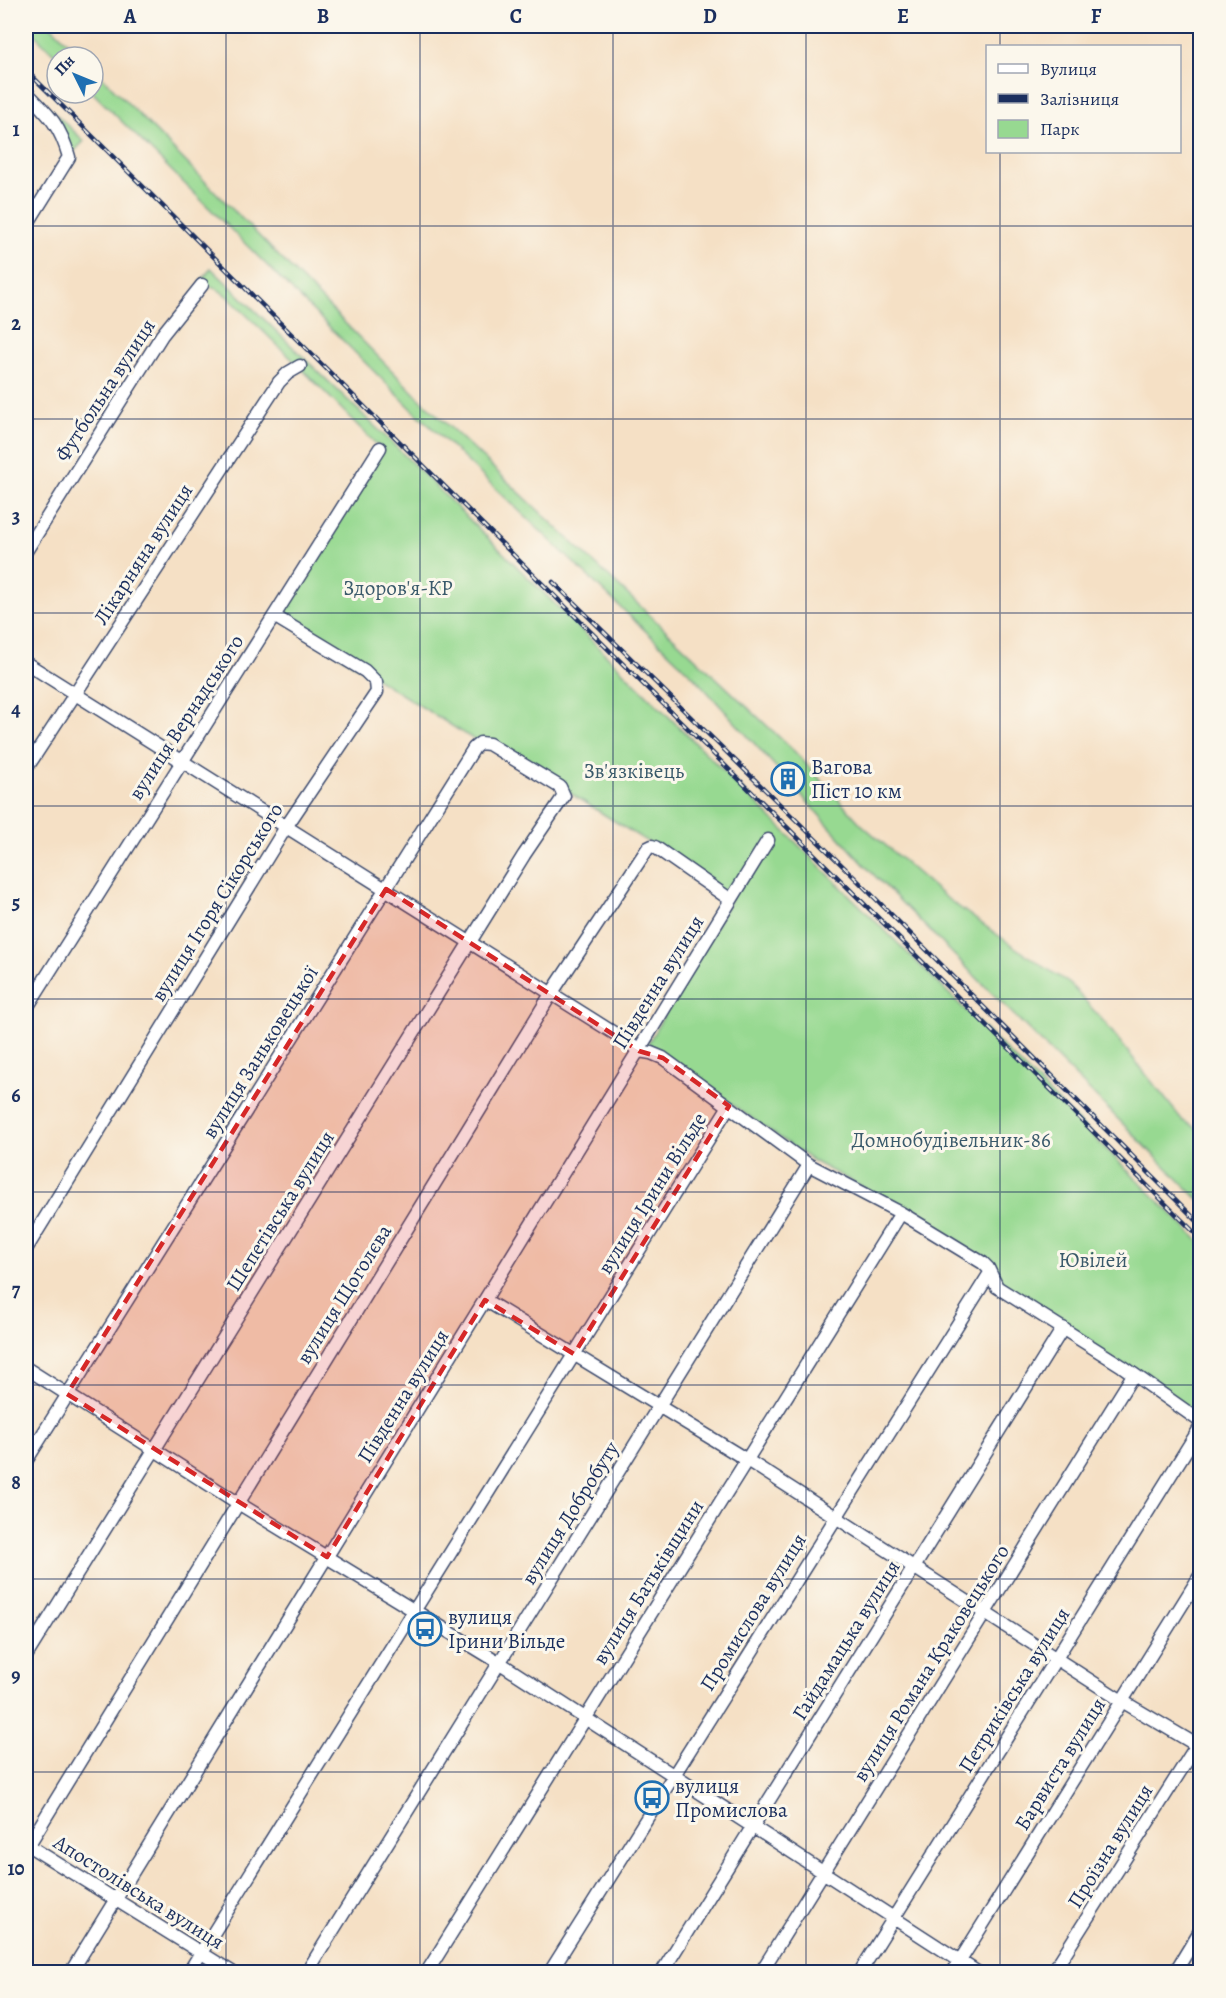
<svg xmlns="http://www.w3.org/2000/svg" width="1226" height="1998" font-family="Alegreya,serif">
  <rect width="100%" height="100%" fill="#fbf7ec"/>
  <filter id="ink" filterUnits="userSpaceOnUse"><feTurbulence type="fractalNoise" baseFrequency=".0167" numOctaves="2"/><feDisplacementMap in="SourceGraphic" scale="12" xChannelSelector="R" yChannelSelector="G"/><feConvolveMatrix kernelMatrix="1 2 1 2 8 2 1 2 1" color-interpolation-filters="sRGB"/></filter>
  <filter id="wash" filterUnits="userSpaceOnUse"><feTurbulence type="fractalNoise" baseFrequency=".008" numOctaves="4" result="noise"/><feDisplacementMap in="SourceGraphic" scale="24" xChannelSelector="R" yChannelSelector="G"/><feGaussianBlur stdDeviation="1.35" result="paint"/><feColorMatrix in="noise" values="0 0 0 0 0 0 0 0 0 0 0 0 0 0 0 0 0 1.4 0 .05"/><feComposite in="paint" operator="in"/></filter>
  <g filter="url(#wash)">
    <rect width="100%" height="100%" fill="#f5e0c5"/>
    <path fill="#97d991" stroke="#598478" stroke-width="1.5" d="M26,26h25l31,31h-25z
      M93,68l326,330 376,354 66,72 84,73 68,49 57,38 35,39 78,98 17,9v71l-329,-329 -177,-195 -282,-268 -319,-316z
      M26,85l58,56 -15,16 -6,-22 -37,-43z
      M211,268l175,169 814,805v177l-207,-141 3,-8 -92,-61 -91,-48 -166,-116 84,-146 -77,-53 -165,-104 -13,-1 -199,-125 105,-166 -82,-83 -72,-70 -12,-9 -16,-5z"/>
  </g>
  <g filter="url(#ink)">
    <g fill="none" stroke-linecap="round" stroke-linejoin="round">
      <defs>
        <path id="minor" d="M26,92c23,23 34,33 43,65l-43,69
          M26,551l136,-216 40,-50
          M26,663l599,377 14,11 12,2 12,5 146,107 92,48 82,50 5,5 9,19 125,79 78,55
          M26,769l253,-387 9,-9 12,-7
          M26,1009l354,-561
          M26,1249l260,-422 91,-135 -1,-10 -11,-11 -91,-55
          M485,1300l262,160 375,241 78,46
          M26,1368l212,135 262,160 477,309
          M26,1461l448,-713 6,-5 9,1 71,43 4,9 -40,59 -498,801
          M26,1844l206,128
          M26,1849l525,-855 97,-146 4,-2 3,1 76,53
          M71,1972l697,-1132
          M189,1972l540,-866
          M307,1972l502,-807
          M427,1972l474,-759
          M550,1972l440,-699
          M662,1972l401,-644
          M761,1972l372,-597
          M860,1972l340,-544
          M953,1972l247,-396
          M1053,1972l147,-232
          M1175,1972l25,-41"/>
      </defs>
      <use href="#minor" stroke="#3c4a6d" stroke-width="15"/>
      <use href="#minor" stroke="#fff" stroke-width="12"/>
      <defs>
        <path id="rail" d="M26,70l1174,1168
          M553,582l297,291 350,351"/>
      </defs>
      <use href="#rail" stroke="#1b2f5e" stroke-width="4.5"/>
      <use href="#rail" stroke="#fbf7ec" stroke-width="2" stroke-dasharray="7" stroke-linecap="butt"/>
    </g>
  </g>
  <path fill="#d62828" fill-opacity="0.2" stroke="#d62828" stroke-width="4.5" stroke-dasharray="12 8" stroke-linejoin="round" d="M386,889l253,162 24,7 66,48 -155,248 -89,-54 -158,257 -260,-163z"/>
  <path fill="none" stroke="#1b2f5e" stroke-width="1.5" stroke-opacity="0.55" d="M226,26v1946M420,26v1946M613,26v1946M806,26v1946M1000,26v20M1000,152v1820M26,226h1174M26,419h1174M26,613h1174M26,806h1174M26,999h1174M26,1192h1174M26,1385h1174M26,1579h1174M26,1772h1174"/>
  <defs>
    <symbol id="building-ring" viewBox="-11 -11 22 22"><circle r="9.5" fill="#fbf7ec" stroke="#1f6fb2" stroke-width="1.5"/><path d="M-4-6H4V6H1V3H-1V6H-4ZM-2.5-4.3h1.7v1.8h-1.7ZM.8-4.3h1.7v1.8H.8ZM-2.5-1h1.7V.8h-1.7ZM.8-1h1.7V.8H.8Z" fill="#1f6fb2"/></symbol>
    <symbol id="bus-ring" viewBox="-11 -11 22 22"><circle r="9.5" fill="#fbf7ec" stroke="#1f6fb2" stroke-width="1.5"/><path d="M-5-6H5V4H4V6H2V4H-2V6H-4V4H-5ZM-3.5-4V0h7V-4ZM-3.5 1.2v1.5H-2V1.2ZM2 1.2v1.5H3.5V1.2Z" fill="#1f6fb2"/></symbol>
  </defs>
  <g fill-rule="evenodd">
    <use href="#building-ring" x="769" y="760" width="38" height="38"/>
    <use href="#bus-ring" x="406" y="1610" width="38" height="38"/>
    <use href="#bus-ring" x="633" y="1779" width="38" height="38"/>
  </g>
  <g text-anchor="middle" stroke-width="6" stroke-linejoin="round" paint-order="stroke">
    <g font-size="21" fill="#1b2f5e" stroke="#fbf7ec">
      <text transform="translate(105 390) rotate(-57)" y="7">Футбольна вулиця</text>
      <text transform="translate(143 554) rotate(-57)" y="7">Лікарняна вулиця</text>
      <text transform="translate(186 717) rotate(-57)" y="7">вулиця Вернадського</text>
      <text transform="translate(217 902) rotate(-58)" y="7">вулиця Ігоря Сікорського</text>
      <text transform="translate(658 982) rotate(-58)" y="7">Південна вулиця</text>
      <text transform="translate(260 1052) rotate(-58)" y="7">вулиця Заньковецької</text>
      <text transform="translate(652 1193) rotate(-58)" y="7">вулиця Ірини Вільде</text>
      <text transform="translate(280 1211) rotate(-58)" y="7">Шепетівська вулиця</text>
      <text transform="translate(344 1294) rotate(-58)" y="7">вулиця Щоголєва</text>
      <text transform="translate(403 1396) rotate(-58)" y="7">Південна вулиця</text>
      <text transform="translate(570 1513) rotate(-58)" y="7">вулиця Добробуту</text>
      <text transform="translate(648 1582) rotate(-58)" y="7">вулиця Батьківщини</text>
      <text transform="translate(753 1612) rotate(-58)" y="7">Промислова вулиця</text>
      <text transform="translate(846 1640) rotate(-58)" y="7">Гайдамацька вулиця</text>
      <text transform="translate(931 1663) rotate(-58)" y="7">вулиця Романа Краковецького</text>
      <text transform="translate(1014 1690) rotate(-58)" y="7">Петриківська вулиця</text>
      <text transform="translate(1060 1764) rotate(-58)" y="7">Барвиста вулиця</text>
      <text transform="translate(1110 1846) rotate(-58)" y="7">Проїзна вулиця</text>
      <text transform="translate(139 1892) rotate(32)" y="7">Апостолівська вулиця</text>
    </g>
    <g font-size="21" fill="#3a5a6b" stroke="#fbf7ec">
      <text x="398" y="595">Здоров'я-КР</text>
      <text x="634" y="778">Зв'язківець</text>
      <text x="951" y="1147">Домнобудівельник-86</text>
      <text x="1093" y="1267">Ювілей</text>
    </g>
    <g font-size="21" fill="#1b2f5e" stroke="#fbf7ec" text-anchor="start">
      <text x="811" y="774">Вагова<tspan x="811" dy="24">Піст 10 км</tspan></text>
      <text x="448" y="1624">вулиця<tspan x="448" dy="24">Ірини Вільде</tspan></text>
      <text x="675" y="1793">вулиця<tspan x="675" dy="24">Промислова</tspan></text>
    </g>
  </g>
  <rect width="1226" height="1998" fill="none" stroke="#fbf7ec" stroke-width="66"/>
  <rect x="986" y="45" width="195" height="108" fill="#fbf7ec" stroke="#a1a7b3" stroke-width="1.5"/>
  <rect x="998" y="64" width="30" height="9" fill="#ffffff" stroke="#a1a7b3" stroke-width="1.5"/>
  <text x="1040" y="75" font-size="18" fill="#1b2f5e">Вулиця</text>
  <rect x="998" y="94" width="30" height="9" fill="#1b2f5e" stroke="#a1a7b3" stroke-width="1.5"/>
  <text x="1040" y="105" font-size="18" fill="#1b2f5e">Залізниця</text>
  <rect x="998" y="120" width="30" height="18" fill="#97d991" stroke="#a1a7b3" stroke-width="1.5"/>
  <text x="1040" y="135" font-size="18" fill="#1b2f5e">Парк</text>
  <g transform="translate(75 75) rotate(313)"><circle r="28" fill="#fbf7ec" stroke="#a1a7b3" stroke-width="1.5"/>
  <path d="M0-4.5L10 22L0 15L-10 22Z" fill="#1f6fb2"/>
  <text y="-9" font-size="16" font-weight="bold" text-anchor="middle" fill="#1b2f5e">Пн</text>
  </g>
  <rect x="33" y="33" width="1160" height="1932" fill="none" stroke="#1b2f5e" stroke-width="2"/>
  <g font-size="20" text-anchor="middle" font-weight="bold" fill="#1b2f5e">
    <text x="130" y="23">A</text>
    <text x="323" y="23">B</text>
    <text x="516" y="23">C</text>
    <text x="710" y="23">D</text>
    <text x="903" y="23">E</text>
    <text x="1096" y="23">F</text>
    <text x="16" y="136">1</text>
    <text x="16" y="330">2</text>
    <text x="16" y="523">3</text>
    <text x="16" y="716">4</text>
    <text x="16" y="909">5</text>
    <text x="16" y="1102">6</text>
    <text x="16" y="1296">7</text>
    <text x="16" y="1489">8</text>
    <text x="16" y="1682">9</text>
    <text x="16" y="1875">10</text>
  </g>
</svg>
